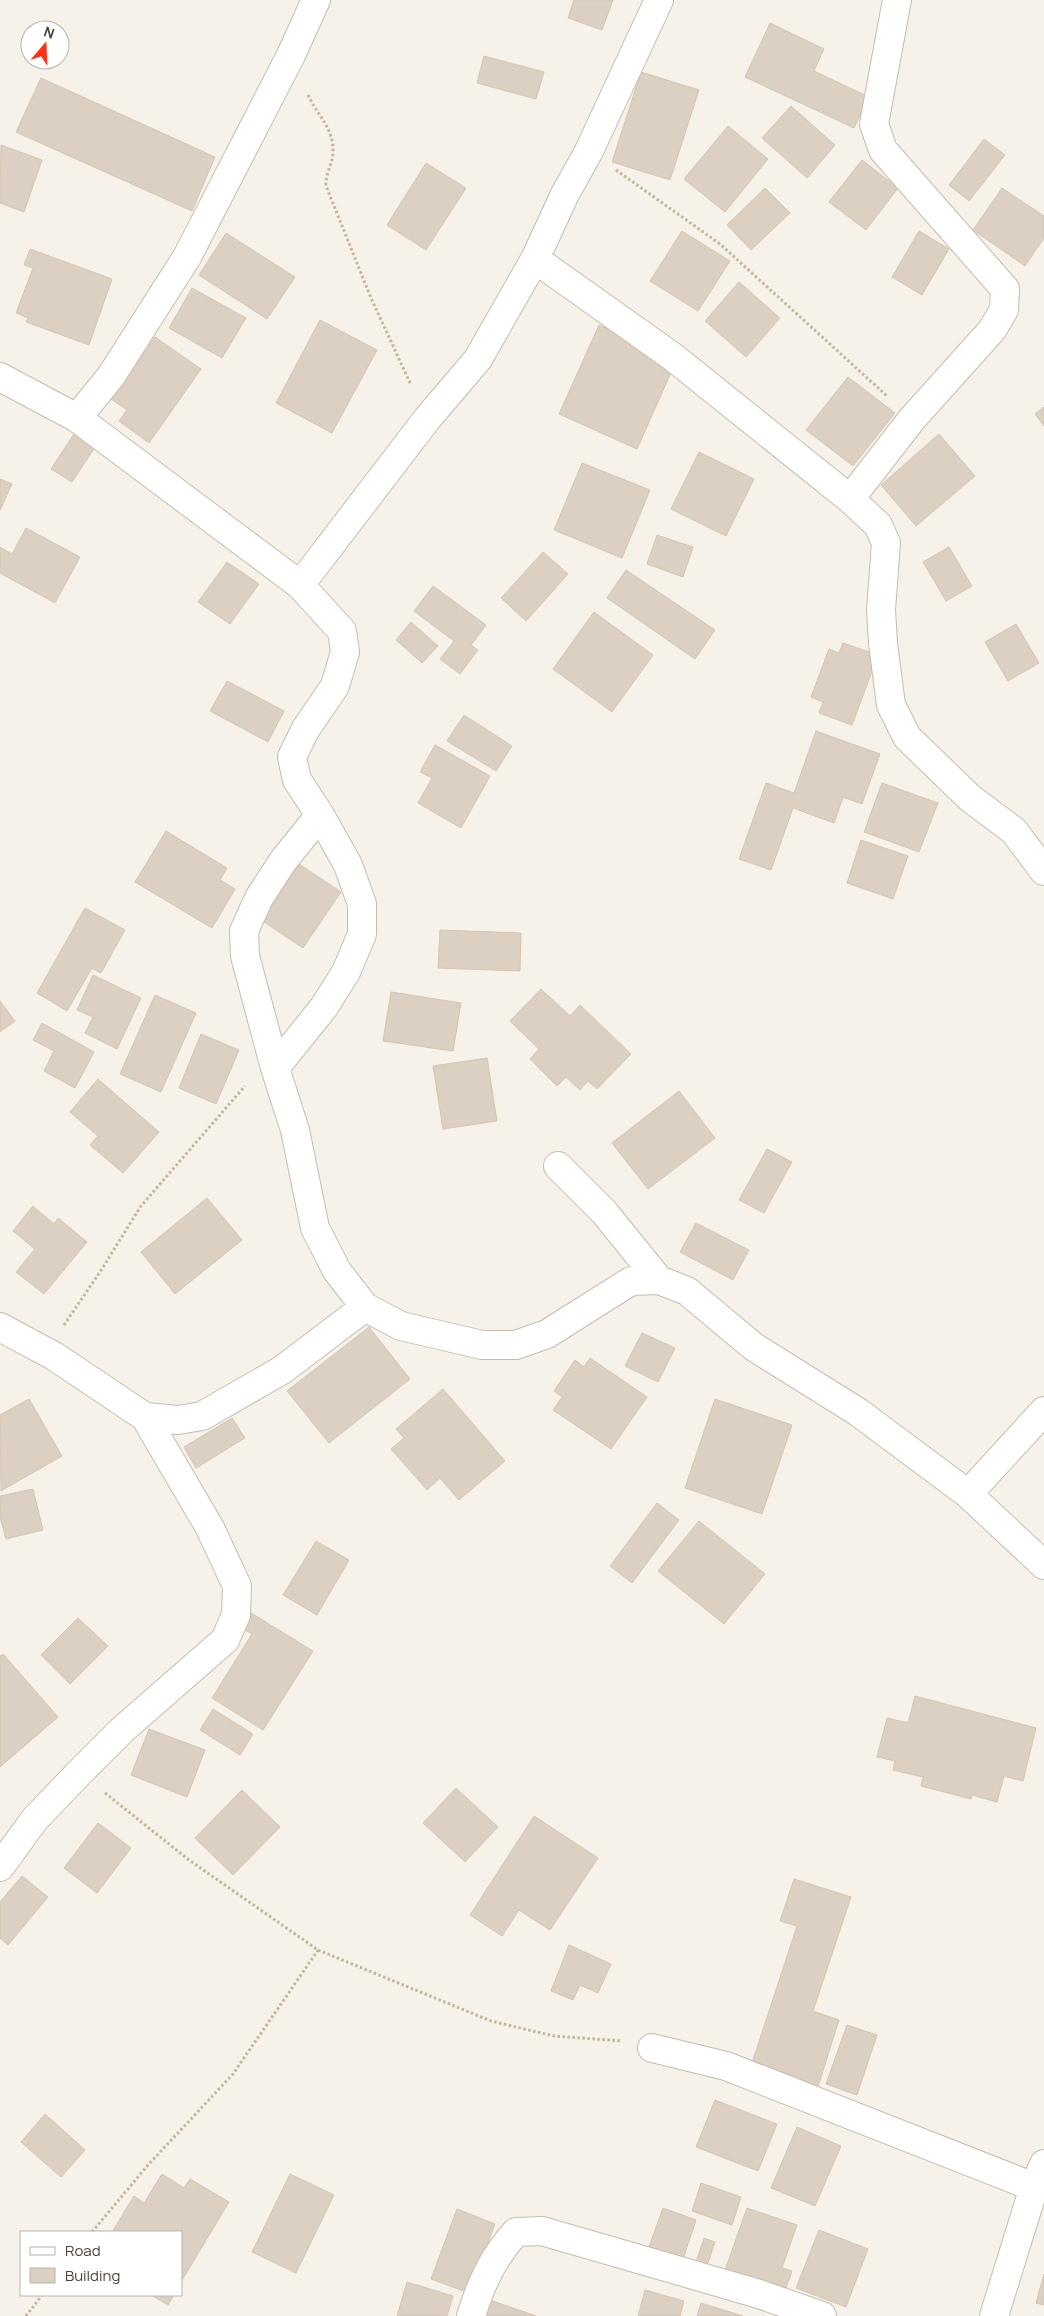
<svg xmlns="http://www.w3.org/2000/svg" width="1044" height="2316" font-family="Manrope,sans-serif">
  <rect width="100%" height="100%" fill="#f6f2ea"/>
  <path fill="#dcd0c2" stroke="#d4c5b1" d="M574,0h39l-11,30 -34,-12z
    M770,23l54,26 -10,22 55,26 -15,31 -109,-51z
    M484,56l60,16 -8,27 -59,-16z
    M641,72l58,18 -29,90 -58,-18z
    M41,78l174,79 -23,54 -176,-79z
    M791,106l44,39 -28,33 -45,-40z
    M728,126l40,33 -43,53 -41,-33z
    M984,139l21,16 -36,46 -20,-16z
    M1,145l41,15 -18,52 -24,-9z
    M862,160l36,28 -32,42 -37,-28z
    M426,163l40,25 -40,62 -39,-25z
    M765,188l25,25 -39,37 -24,-25z
    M1002,188l42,28v22l-19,28 -52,-36z
    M682,231l48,30 -32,50 -48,-30z
    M919,231l30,18 -27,46 -30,-18z
    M226,233l69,44 -28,42 -68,-44z
    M30,249l82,30 -23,66 -63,-23 2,-4 -12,-5 17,-45 -9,-3z
    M739,282l41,36 -34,39 -41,-36z
    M192,288l54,30 -24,40 -53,-30z
    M320,320l57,30 -45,83 -56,-30z
    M599,325l78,34 -40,90 -78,-35z
    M155,337l46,32 -52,74 -30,-22 8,-11 -16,-11z
    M848,377l47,36 -42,53 -47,-36z
    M1044,407v19l-9,-12z
    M74,434l21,13 -23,35 -21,-13z
    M939,434l36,42 -59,50 -35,-41z
    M699,452l55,27 -28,57 -55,-27z
    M582,463l68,27 -28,68 -68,-28z
    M0,479l12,5 -12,26z
    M26,528l54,29 -25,46 -55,-30v-26l12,7z
    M657,535l36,12 -10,30 -36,-13z
    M949,547l23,39 -26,15 -23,-39z
    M543,552l25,22 -42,47 -25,-23z
    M227,562l32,22 -29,40 -32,-22z
    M626,570l89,60 -20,29 -88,-61z
    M433,586l53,39 -15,20 7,5 -18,24 -20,-15 14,-18 -40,-30z
    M594,612l59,43 -41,57 -59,-43z
    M411,622l27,24 -16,17 -26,-23z
    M1016,624l23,39 -31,18 -23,-39z
    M843,643l35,12 -26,70 -33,-12 4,-11 -12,-5 18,-48 10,4z
    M227,681l57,30 -16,31 -58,-31z
    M464,715l48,31 -16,25 -49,-30z
    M816,731l64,23 -18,50 -19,-7 -9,26 -41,-15 -22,62 -32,-11 27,-76 28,10z
    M435,745l55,31 -29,52 -43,-25 14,-25 -12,-6z
    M882,783l56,20 -19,49 -55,-20z
    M166,831l61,37 -7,12 15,9 -23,39 -77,-46z
    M861,840l47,16 -15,43 -46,-16z
    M299,864l42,28 -38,56 -42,-28z
    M85,908l40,22 -24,43 -9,-5 -25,43 -30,-18z
    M440,930l81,3 -1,38 -82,-3z
    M93,975l48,23 -24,51 -32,-16 8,-16 -16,-7z
    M541,989l29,27 10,-11 51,49 -34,35 -9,-8 -8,9 -14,-13 -9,9 -27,-27 9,-10 -29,-28z
    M391,992l70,11 -8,48 -70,-10z
    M155,995l41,18 -35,79 -41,-18z
    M0,1001l15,20 -15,11z
    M42,1023l52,29 -19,36 -31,-17 10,-20 -21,-11z
    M201,1034l38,16 -23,54 -37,-16z
    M487,1058l10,63 -54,8 -10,-63z
    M98,1079l61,53 -36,41 -33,-28 8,-9 -28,-24z
    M679,1091l36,47 -67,51 -36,-46z
    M767,1149l25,13 -28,51 -25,-13z
    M207,1198l35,42 -67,54 -34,-42z
    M33,1206l21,18 4,-6 29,24 -43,52 -28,-22 19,-23 -22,-18z
    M696,1223l53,27 -16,30 -53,-28z
    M369,1327l41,52 -81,64 -42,-52z
    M642,1333l33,15 -17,34 -33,-16z
    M590,1358l57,39 -36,52 -58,-39 9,-13 -8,-6 21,-31 9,7z
    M443,1389l62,72 -46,39 -19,-22 -13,12 -36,-41 13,-11 -8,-9z
    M29,1399l33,57 -61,35 -1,-76z
    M715,1399l77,26 -30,89 -77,-26z
    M232,1418l13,20 -49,30 -12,-21z
    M33,1489l10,41 -37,9 -6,-22v-21z
    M657,1503l22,17 -47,63 -22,-17z
    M699,1521l66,53 -41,50 -66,-53z
    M316,1541l33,19 -32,55 -34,-20z
    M251,1613l62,38 -50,79 -51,-32 40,-64 -10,-6z
    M78,1618l30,28 -38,38 -29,-29z
    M3,1654l55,63 -58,50v-111z
    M915,1696l121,32 -13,53 -19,-5 -7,26 -25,-7 -1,4 -50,-13 2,-9 -30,-7 2,-9 -18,-4 10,-39 21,5z
    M213,1709l40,25 -13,21 -40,-25z
    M149,1729l56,21 -18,47 -56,-22z
    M456,1788l42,39 -33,35 -42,-39z
    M242,1790l38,37 -47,48 -38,-37z
    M534,1816l64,42 -48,72 -31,-20 -17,26 -32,-21z
    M98,1823l33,25 -34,45 -33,-25z
    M22,1876l26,21 -40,48 -8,-7v-36z
    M794,1879l57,18 -38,114 26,9 -23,73 -29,-10 3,-8 -38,-12 45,-137 -17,-5z
    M569,1945l42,19 -13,29 -18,-8 -7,15 -22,-9z
    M847,2025l30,10 -20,60 -31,-11z
    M715,2100l62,24 -19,47 -62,-24z
    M45,2114l40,36 -24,27 -40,-35z
    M797,2127l44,19 -26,60 -44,-18z
    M162,2174l22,14 6,-9 39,23 -48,80v-50h-69l22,-36 10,7z
    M290,2174l44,21 -38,78 -44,-21z
    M701,2183l40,14 -9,28 -40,-14z
    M663,2208l33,12 -13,39 -34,-12z
    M747,2208l50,17 -15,43 10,3 -8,23 -60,-21z
    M457,2209l38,15 -26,69 -38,-14z
    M819,2230l49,19 -22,58 -50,-19z
    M704,2238l11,4 -9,27 -11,-4z
    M1044,2274v31l-8,-2z
    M407,2282l46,14 -6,20h-50z
    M645,2290l39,11 -4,15h-42z
    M151,2295h23l-6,10z
    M487,2299l49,17h-54z
    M701,2303l42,13h-46z"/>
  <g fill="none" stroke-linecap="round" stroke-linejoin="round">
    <defs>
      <path id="minor" d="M535,259l138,98 177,142 28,26 8,18 -5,67 2,33 8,62 16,32 63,61 44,33 30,40
        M0,377l77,41 223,167 42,46 3,21 -10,34 -30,44 -13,27 5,23 23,35 28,50 14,39v30l-16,38 -22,35 -49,61
        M77,418l34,-42 76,-119 104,-202 25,-55
        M850,499l62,-80 80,-89 12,-20 1,-21 -122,-139 -9,-26 23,-124
        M300,585l127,-166 51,-60 57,-100 30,-65 24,-43 70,-151
        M320,815l-37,46 -24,37 -15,33 1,25 30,112 20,62 20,98 22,43 28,36 36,19 81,19h34l31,-11 84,-53 28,-1 28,11 67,56 104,65 110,82 76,71
        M558,1166l46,46 55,68
        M0,1327l54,29 91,61 33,3 24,-4 80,-46 83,-63
        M968,1494l76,-83
        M0,1867l35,-48 44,-46 43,-43 103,-90 11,-25 1,-29 -27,-58 -65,-111
        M652,2048l74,18 308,121
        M471,2316c10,-32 22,-59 45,-84l26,-1 217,63 63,22
        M994,2316l40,-129 10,-23"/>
    </defs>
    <use href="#minor" stroke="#c5bcaf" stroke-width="30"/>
    <path stroke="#c5b59c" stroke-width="3" stroke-dasharray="2.5 2.5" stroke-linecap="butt" d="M308,95c9,20 26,33 25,57 0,12 -8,21 -7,34l45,112 40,87
      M616,170l104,74 167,152
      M64,1325l36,-53 41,-66 104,-120
      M105,1793l84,67 129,90 173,71 63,15 68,5
      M92,2232l56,-67 85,-91 85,-124
      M26,2316l16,-21"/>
    <use href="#minor" stroke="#fff" stroke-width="28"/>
  </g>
  <rect x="20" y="2231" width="162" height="65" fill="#ffffff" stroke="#b7b3af"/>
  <rect x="30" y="2247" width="25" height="8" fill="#ffffff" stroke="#b7b3af"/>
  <text x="65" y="2256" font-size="15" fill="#4b4237">Road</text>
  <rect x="30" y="2268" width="25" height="15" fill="#dcd0c2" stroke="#b7b3af"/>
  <text x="65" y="2281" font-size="15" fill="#4b4237">Building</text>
  <g transform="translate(45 45) rotate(19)"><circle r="24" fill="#ffffff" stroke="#b7b3af"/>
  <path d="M0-4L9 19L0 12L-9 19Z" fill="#ff3018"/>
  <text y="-8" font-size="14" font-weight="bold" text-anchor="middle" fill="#4b4237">N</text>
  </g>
</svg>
